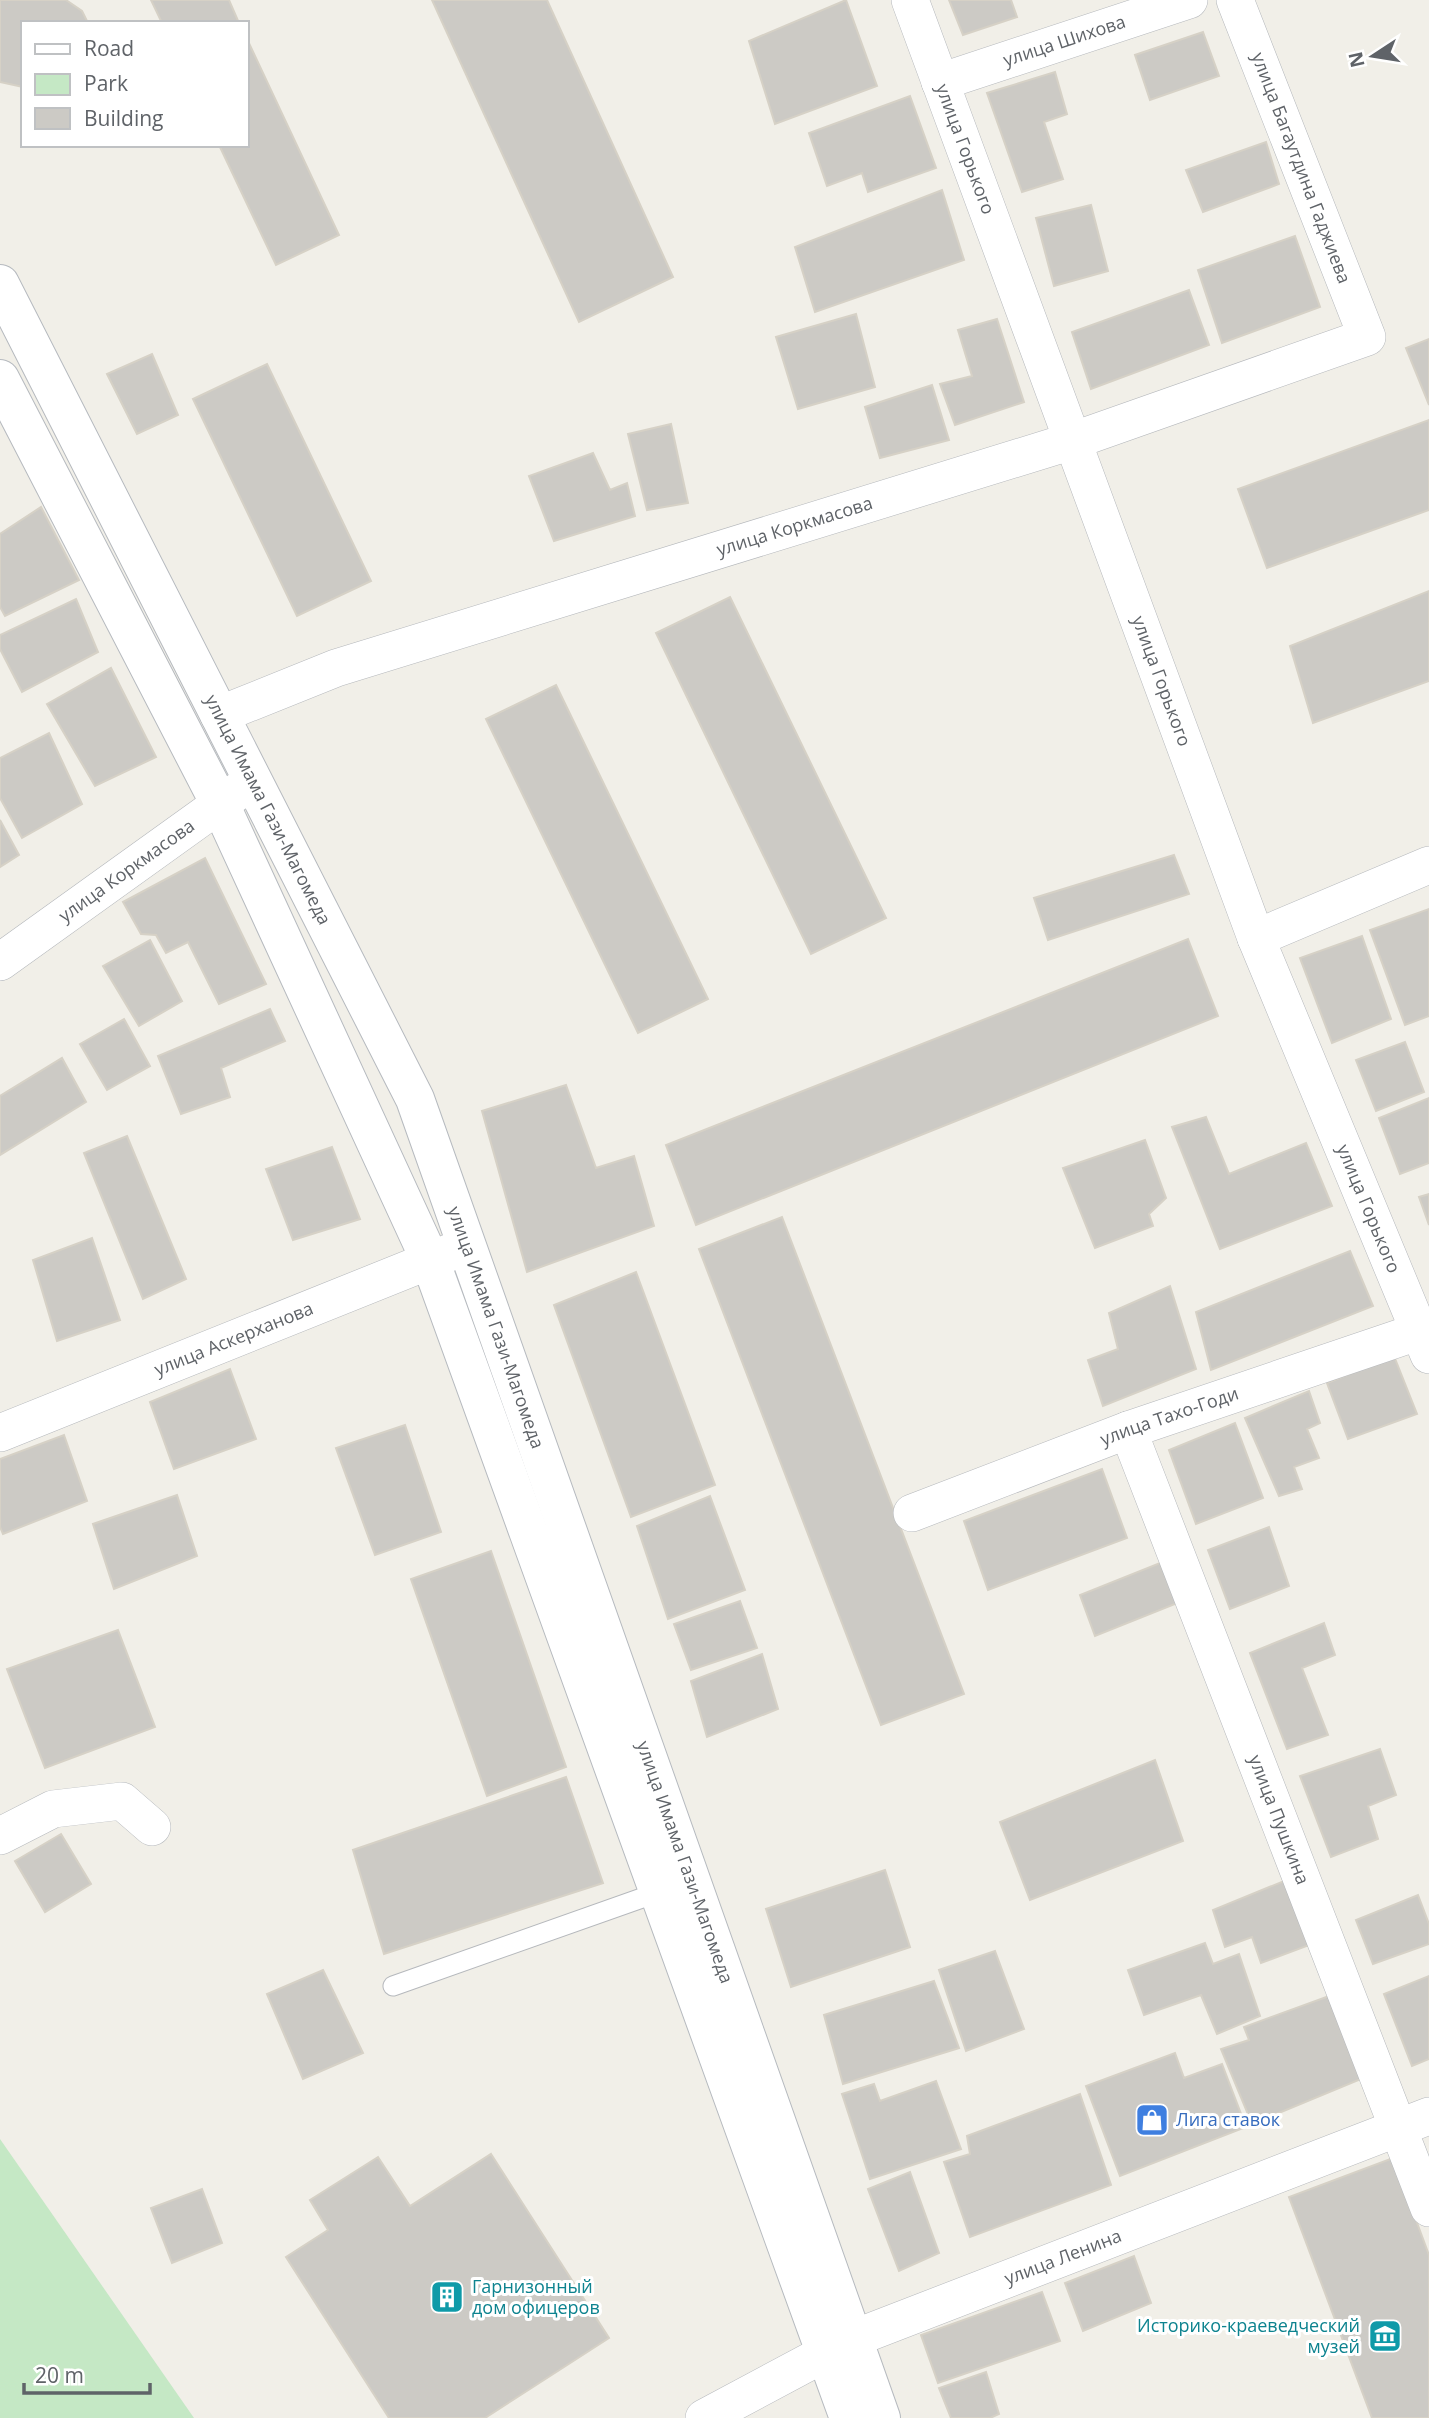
<svg xmlns="http://www.w3.org/2000/svg" width="1429" height="2418" font-family="'Open Sans',sans-serif">
  <rect width="100%" height="100%" fill="#f1efe8"/>
  <path fill="#c5e8c5" d="M0,2139l194,279h-194z"/>
  <path fill="#cccac5" stroke="#d6d1c6" stroke-width="2" d="M0,0h66l16,11 6,12h-65v64l-23,-5z
    M151,0h78l10,23h-77z
    M432,0h115l126,277 -94,45z
    M846,0l31,86 -102,38 -26,-83z
    M949,0h62l6,17 -54,18z
    M1203,32l16,44 -69,24 -15,-45z
    M247,39l92,196 -63,30 -57,-120h28z
    M1055,72l12,42 -23,8 19,57 -41,13 -35,-99z
    M910,96l26,72 -68,24 -6,-19 -35,13 -18,-53z
    M1266,142l13,42 -76,28 -17,-42z
    M942,190l22,70 -149,52 -20,-65z
    M1091,205l17,66 -54,15 -18,-68z
    M1295,236l25,71 -98,36 -24,-73z
    M1189,290l20,55 -118,44 -19,-57z
    M856,314l19,73 -77,22 -22,-72z
    M997,319l27,83 -69,23 -15,-41 32,-8 -14,-46z
    M1429,339v66l-23,-57z
    M152,354l26,61 -41,19 -30,-60z
    M267,364l104,217 -74,35 -104,-217z
    M932,385l17,55 -69,18 -15,-51z
    M1429,420v90l-162,58 -29,-79z
    M671,424l17,79 -41,7 -19,-76z
    M593,453l17,37 17,-7 8,33 -81,25 -25,-65z
    M41,507l38,73 -74,36 -5,-9v-73z
    M1429,591v90l-116,42 -23,-77z
    M730,597l156,321 -75,36 -155,-321z
    M76,599l22,53 -76,40 -22,-43v-14z
    M111,668l45,89 -61,29 -48,-82z
    M556,685l152,314 -70,34 -152,-314z
    M49,733l33,71 -60,34 -22,-40v-40z
    M0,820l19,35 -19,12z
    M1174,855l15,39 -141,46 -14,-42z
    M205,858l61,126 -47,20 -31,-62 -22,11 -10,-18 -15,-1 -18,-32z
    M1429,909v107l-24,9 -35,-95z
    M1362,936l29,83 -59,24 -32,-85z
    M1188,939l30,77 -522,209 -30,-80z
    M150,940l32,61 -43,25 -36,-60z
    M270,1009l15,32 -64,27 9,29 -49,17 -23,-58z
    M124,1019l26,47 -43,24 -27,-46z
    M1405,1042l19,50 -48,19 -20,-51z
    M62,1058l24,44 -86,53v-59z
    M566,1085l30,83 38,-12 20,70 -127,46 -45,-161z
    M1429,1098v65l-29,11 -21,-56z
    M1206,1117l23,57 77,-31 26,63 -112,43 -48,-122z
    M127,1136l59,143 -43,20 -59,-146z
    M1145,1140l21,58 -17,16 4,12 -58,22 -32,-80z
    M332,1147l28,72 -67,21 -27,-71z
    M1429,1194v31l-10,-28z
    M782,1217l182,477 -83,31 -182,-476z
    M92,1238l28,82 -63,21 -24,-81z
    M1350,1251l23,55 -162,64 -15,-58z
    M636,1272l79,213 -84,32 -77,-212z
    M1170,1286l26,83 -93,37 -15,-46 30,-11 -9,-36z
    M1394,1356l23,58 -69,25 -21,-56z
    M230,1369l26,70 -82,30 -24,-67z
    M1309,1391l11,32 -13,6 12,29 -25,9 8,22 -23,7 -34,-78z
    M1235,1423l28,75 -67,26 -27,-74z
    M405,1425l36,107 -66,23 -39,-107z
    M64,1435l23,66 -84,33 -3,-7v-68z
    M1102,1469l25,69 -139,52 -24,-69z
    M177,1495l20,61 -83,33 -21,-65z
    M710,1496l35,94 -77,29 -31,-93z
    M1269,1527l20,59 -59,23 -22,-59z
    M491,1551l75,216 -79,29 -76,-217z
    M1170,1559l15,41 -90,36 -15,-41z
    M740,1601l17,47 -66,22 -17,-46z
    M1324,1623l11,32 -33,13 26,67 -41,14 -37,-96z
    M118,1630l37,97 -110,41 -38,-99z
    M762,1654l16,55 -71,28 -16,-56z
    M1380,1749l16,46 -28,11 10,33 -47,18 -31,-81z
    M1155,1760l28,81 -153,59 -30,-78z
    M566,1777l37,106 -219,71 -31,-104z
    M61,1834l30,50 -46,28 -30,-51z
    M885,1870l25,77 -119,40 -25,-78z
    M1289,1879l23,65 -51,19 -9,-26 -27,10 -12,-37z
    M1418,1895l11,29v20l-56,20 -17,-44z
    M1205,1943l8,21 26,-10 21,62 -43,18 -16,-39 -57,20 -16,-45z
    M995,1951l29,78 -58,22 -27,-81z
    M323,1970l40,83 -60,26 -36,-85z
    M1429,1976v83l-17,7 -28,-72z
    M934,1981l25,67 -116,36 -19,-69z
    M1329,1996l32,83 -109,45 -31,-75 28,-9 -5,-13z
    M1175,2053l9,25 38,-14 24,63 -126,49 -34,-90z
    M936,2081l25,68 -91,30 -28,-85 32,-10 6,17z
    M1080,2094l31,91 -141,52 -26,-75 26,-8 -3,-18z
    M491,2154l118,184 -124,80h-96l-103,-161 42,-27 -18,-30 68,-43 32,49z
    M1393,2158l36,97v163h-57l-83,-221z
    M910,2172l29,81 -40,18 -31,-82z
    M202,2189l20,54 -50,20 -21,-55z
    M1134,2256l17,47 -68,28 -18,-48z
    M1042,2292l18,49 -122,42 -17,-48z
    M986,2372l13,42 -9,4h-39l-12,-30z"/>
  <g fill="none" stroke-linecap="round" stroke-linejoin="round">
    <defs>
      <path id="lane" d="M393,1986l266,-94"/>
      <g id="street">
        <path id="s1" d="M910,0l346,938 173,417"/>
        <path id="s2" d="M940,82l249,-82"/>
        <path id="s3" d="M219,715l117,-47 736,-227 295,-104 -132,-337"/>
        <path d="M1256,938l173,-73"/>
        <path id="s4" d="M0,962l252,-181"/>
        <path id="s5" d="M1128,1430l301,778"/>
        <path id="s6" d="M0,1433l466,-187"/>
        <path id="s7" d="M912,1513l216,-83 301,-102"/>
        <path d="M0,1836l53,-27 69,-8 30,26"/>
        <path id="s8" d="M704,2418l148,-79 577,-223"/>
      </g>
      <g id="secondary">
        <path id="s9" d="M0,284l415,815 466,1319"/>
        <path d="M0,379l220,425 210,456 419,1158"/>
      </g>
    </defs>
    <use href="#lane" stroke="#b5b8bc" stroke-width="21"/>
    <use href="#street" stroke="#b5b8bc" stroke-width="38"/>
    <use href="#secondary" stroke="#b6babf" stroke-width="40"/>
    <use href="#lane" stroke="#fff" stroke-width="19"/>
    <use href="#street" stroke="#fff" stroke-width="37"/>
    <use href="#secondary" stroke="#fff" stroke-width="38"/>
  </g>
  <defs>
    <symbol id="shop-square" viewBox="-11 -11 22 22"><rect x="-9" y="-9" width="18" height="18" rx="4" fill="#3f7fe0" stroke="#fff"/><path d="M-5-2.5h2.3a2.7 3.5 0 0 1 5.4 0H5L5.5 6h-11ZM-1.5-2.5h3a1.5 2.3 0 0 0-3 0Z" fill="#fff"/></symbol>
    <symbol id="building-square" viewBox="-11 -11 22 22"><rect x="-9" y="-9" width="18" height="18" rx="4" fill="#0f9aa8" stroke="#fff"/><path d="M-4-6H4V6H1V3H-1V6H-4ZM-2.5-4.3h1.7v1.8h-1.7ZM.8-4.3h1.7v1.8H.8ZM-2.5-1h1.7V.8h-1.7ZM.8-1h1.7V.8H.8Z" fill="#fff"/></symbol>
    <symbol id="museum-square" viewBox="-11 -11 22 22"><rect x="-9" y="-9" width="18" height="18" rx="4" fill="#0f9aa8" stroke="#fff"/><path d="M0-6L6-3V-2H-6V-3ZM-5-1h2V3h-2ZM-1-1h2V3h-2ZM3-1h2V3H3ZM-6 4H6V6H-6Z" fill="#fff"/></symbol>
  </defs>
  <g fill-rule="evenodd">
    <use href="#shop-square" x="1133" y="2101" width="38" height="38"/>
    <use href="#building-square" x="428" y="2278" width="38" height="38"/>
    <use href="#museum-square" x="1366" y="2317" width="38" height="38"/>
  </g>
  <g text-anchor="middle" stroke-width="6" stroke-linejoin="round" paint-order="stroke">
    <g font-size="18" fill="#5f6368" stroke="#fff">
      <text dy="6" stroke="none"><textPath href="#s2" startOffset="131">улица Шихова</textPath></text>
      <text dy="6" stroke="none"><textPath href="#s1" startOffset="159">улица Горького</textPath></text>
      <text transform="translate(1301 168) rotate(69)" y="6">улица Багаутдина Гаджиева</text>
      <text dy="6" stroke="none"><textPath href="#s3" startOffset="606">улица Коркмасова</textPath></text>
      <text dy="6" stroke="none"><textPath href="#s1" startOffset="726">улица Горького</textPath></text>
      <text dy="6" stroke="none"><textPath href="#s9" startOffset="590">улица Имама Гази-Магомеда</textPath></text>
      <text dy="6" stroke="none"><textPath href="#s4" startOffset="156">улица Коркмасова</textPath></text>
      <text dy="6" stroke="none"><textPath href="#s1" startOffset="1293">улица Горького</textPath></text>
      <text dy="6" stroke="none"><textPath href="#s9" startOffset="1157">улица Имама Гази-Магомеда</textPath></text>
      <text dy="6" stroke="none"><textPath href="#s6" startOffset="252">улица Аскерханова</textPath></text>
      <text dy="6" stroke="none"><textPath href="#s7" startOffset="275">улица Тахо-Годи</textPath></text>
      <text dy="6" stroke="none"><textPath href="#s5" startOffset="418">улица Пушкина</textPath></text>
      <text dy="6" stroke="none"><textPath href="#s9" startOffset="1724">улица Имама Гази-Магомеда</textPath></text>
      <text dy="6" stroke="none"><textPath href="#s8" startOffset="394">улица Ленина</textPath></text>
    </g>
    <g font-size="18" fill="#366cbe" stroke="#fff" text-anchor="start">
      <text x="1176" y="2126">Лига ставок</text>
    </g>
    <g font-size="18" fill="#0d838f" stroke="#fff" text-anchor="start">
      <text x="472" y="2293">Гарнизонный<tspan x="472" dy="21">дом офицеров</tspan></text>
      <text x="1360" y="2332" text-anchor="end">Историко-краеведческий<tspan x="1360" dy="21">музей</tspan></text>
    </g>
  </g>
  <rect x="21" y="21" width="228" height="126" fill="#ffffff" stroke="#bfc1c3" stroke-width="2"/>
  <rect x="35" y="44" width="35" height="10" fill="#ffffff" stroke="#bfc1c3" stroke-width="2"/>
  <text x="84" y="56" font-size="21" fill="#5f6368">Road</text>
  <rect x="35" y="74" width="35" height="21" fill="#c5e8c5" stroke="#bfc1c3" stroke-width="2"/>
  <text x="84" y="91" font-size="21" fill="#5f6368">Park</text>
  <rect x="35" y="108" width="35" height="21" fill="#cccac5" stroke="#bfc1c3" stroke-width="2"/>
  <text x="84" y="126" font-size="21" fill="#5f6368">Building</text>
  <g transform="translate(1373 56) rotate(258)" stroke="#ffffff" stroke-width="5" paint-order="stroke">
  <path d="M0-5L12 26L0 18L-12 26Z" fill="#5f6368"/>
  <text y="-10" font-size="19" font-weight="bold" text-anchor="middle" fill="#5f6368">N</text>
  </g>
  <path d="M24 2383v10h126v-10" fill="none" stroke="#5f6368" stroke-width="3.5"/>
  <text x="35" y="2383" font-size="21" fill="#5f6368" stroke="#ffffff" stroke-width="5" paint-order="stroke">20 m</text>
</svg>
